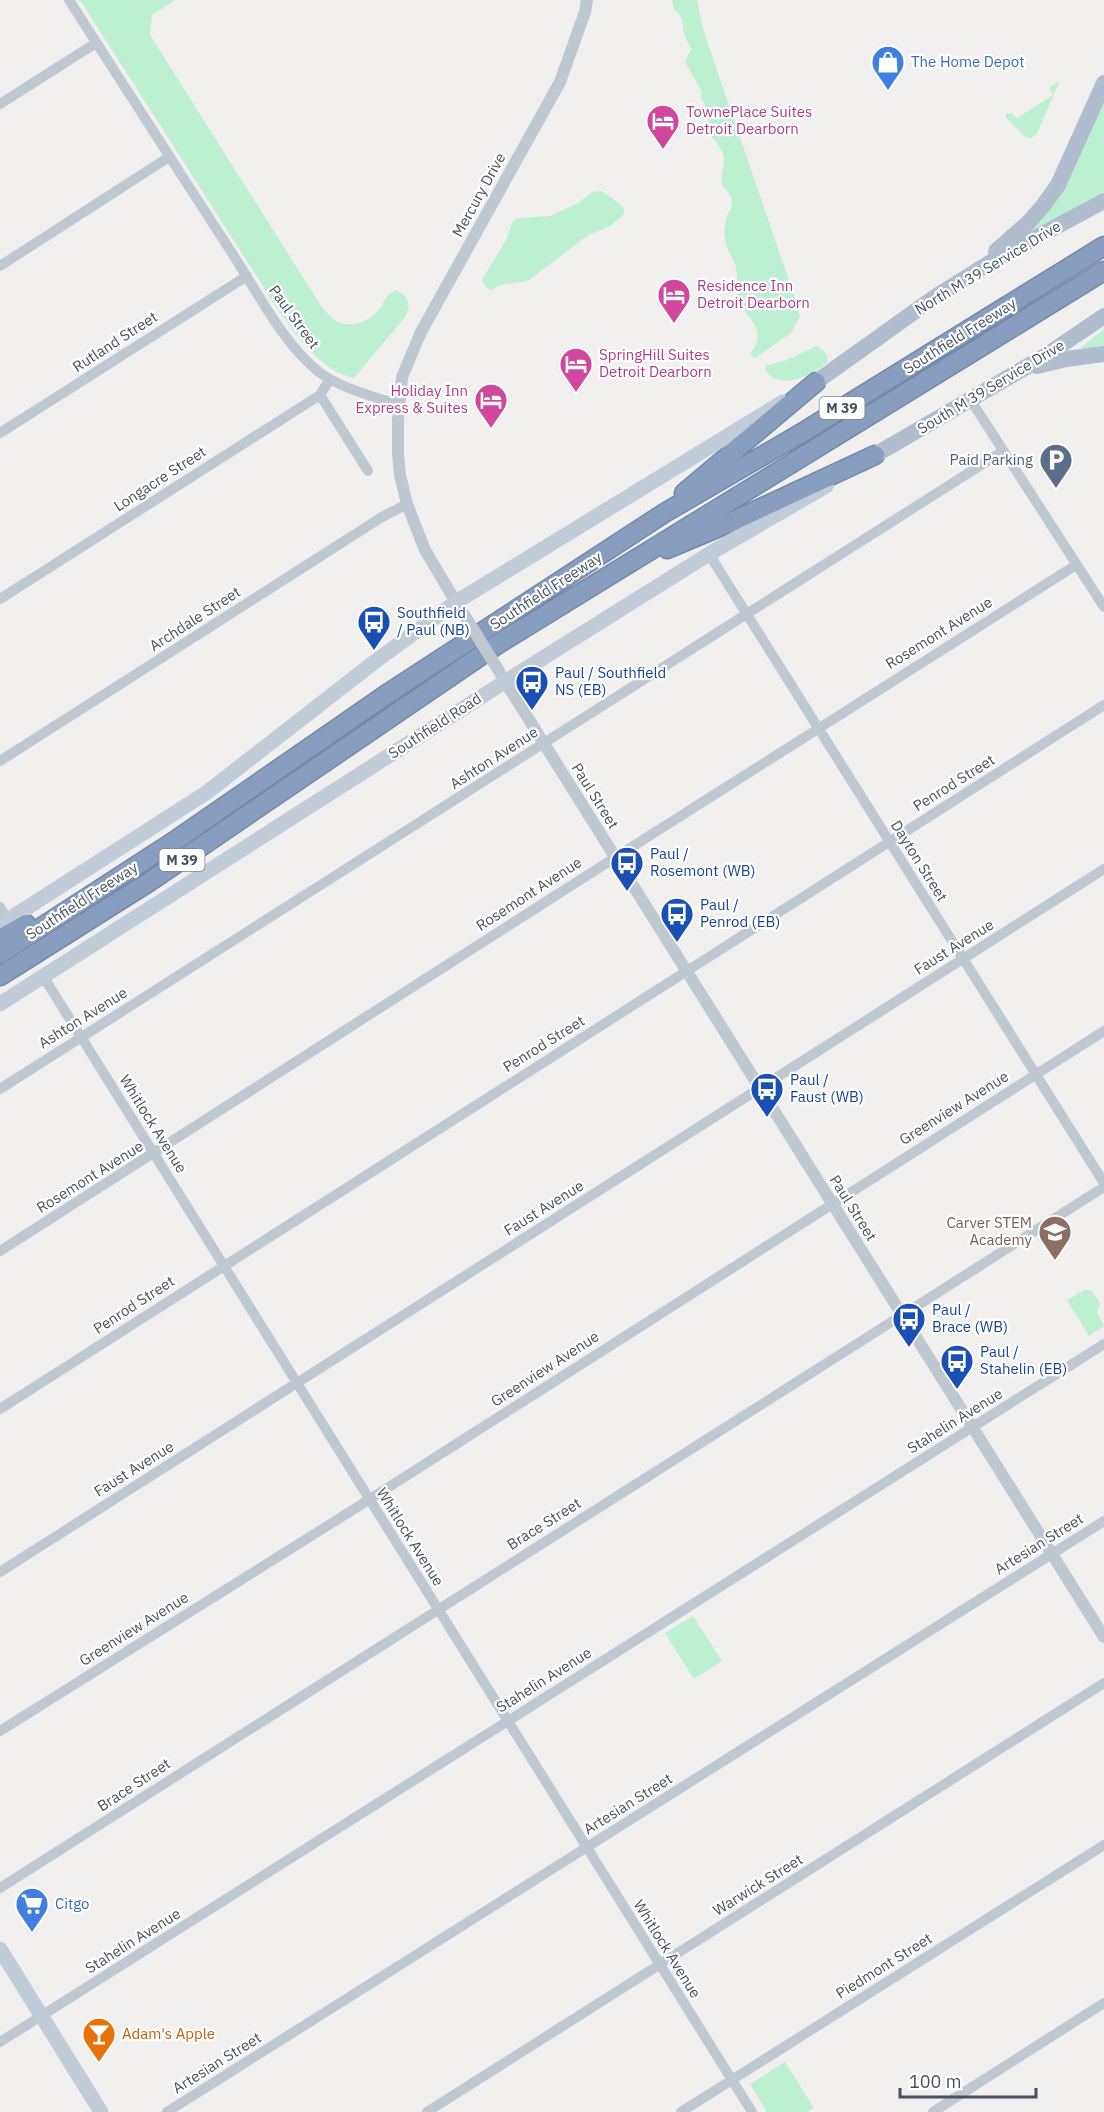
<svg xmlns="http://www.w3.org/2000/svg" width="1104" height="2112" font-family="'IBM Plex Sans',sans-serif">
  <rect width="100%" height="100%" fill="#f2efef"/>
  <path fill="#bdefd3" d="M80,0h95l-23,15 -2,20 173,274c4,4 9,10 15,13 12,6 31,0 40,-11 8,-10 4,-13 18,-21 13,7 16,13 9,27l-51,61c-33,-6 -56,-42 -75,-67z
    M672,0h25l7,32 92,269 4,16 -9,16 -36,25 -5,-4c2,-4 6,-8 7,-12 5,-19 -17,-30 -19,-46 -1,-8 0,-25 -3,-32 -3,-9 -9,-15 -10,-25 -1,-7 0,-18 2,-23 2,-5 5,-8 5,-13 1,-9 -8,-12 -10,-20 -2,-8 2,-15 2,-23 0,-11 -10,-20 -16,-28l3,-8 -5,-8c1,-8 -2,-12 -5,-19l1,-5 -17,-30 6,-13c-2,-4 -5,-10 -7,-15 -2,-10 0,-18 -10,-24z
    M1059,82l-22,52 -6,4 -6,-1 -19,-19v-4l5,-1 6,5 36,-23 -4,-7z
    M1104,89v103l-81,46z
    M601,191l18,12 5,6v5l-14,12 -23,10 -59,45 -28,4 -8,5 -7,-3 -3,-7 24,-40 6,-17 5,-5 34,-2 27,-13 14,-11z
    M1104,329v20l-24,-1z
    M817,346c7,3 11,9 11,16 -17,13 -47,30 -63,8l2,-5 17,-4z
    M1084,1290h7l9,13 -3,9 7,14 -15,10 -22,-36z
    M693,1616l29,45 -28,18 -29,-46z
    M785,2062l29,46 -7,4h-40l-17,-28z"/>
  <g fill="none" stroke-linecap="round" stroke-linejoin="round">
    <defs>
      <path id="motorway" d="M684,493l132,-111
        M667,549l62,-26 146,-68
        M0,939l26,-15
        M0,954l176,-114 214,-148 276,-180 139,-81 299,-185
        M0,976l149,-94 349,-238 606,-373"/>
    </defs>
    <use href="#motorway" stroke="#7289aa" stroke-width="21"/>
    <path stroke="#bfc8d1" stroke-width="10" d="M69,0c54,84 107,167 161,250 25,38 53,94 89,122 23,17 53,24 80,33
      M0,104l96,-61
      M0,266l169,-109
      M320,395l48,76
      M970,399l134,208
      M0,433l247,-157
      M709,554l395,629
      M0,599l320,-204 10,-16
      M0,761l382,-244 25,-13
      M0,907l8,13
      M43,976l709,1136
      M0,1089l1003,-638
      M0,1251l605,-387 471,-299
      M0,1409l1104,-704
      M0,1572l1104,-703
      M0,1731l359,-225 745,-475
      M0,1888l1104,-701
      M0,2042l1104,-698
      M167,2112l937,-591
      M427,2112l677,-429
      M681,2112l423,-267
      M933,2112l171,-109"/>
    <path stroke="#bfc8d1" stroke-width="12" d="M460,609l-35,-59 -18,-46 -7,-29 -2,-21v-34l4,-43 19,-45 139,-250 25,-70 2,-12
      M501,675l603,962"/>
    <path stroke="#c2cbd8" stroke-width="15" d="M0,925l206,-132 167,-130 83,-61 327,-200
      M0,1004l495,-316 214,-134 117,-68
      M0,1949l101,163"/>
    <path stroke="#afbdce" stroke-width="16" d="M996,251l32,-28 15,-17 15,-21 46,-102
      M1037,366l29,-7 38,-5
      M816,382l119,-85 61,-38 108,-58
      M875,455l170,-99 59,-40"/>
    <use href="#motorway" stroke="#879ebe" stroke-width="18"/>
    <path stroke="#bfc8d1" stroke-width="12" d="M463,613l36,58"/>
  </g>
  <defs>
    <symbol id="shop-pin" viewBox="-11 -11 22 30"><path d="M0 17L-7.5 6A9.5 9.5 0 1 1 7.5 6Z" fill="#3f7fe0" stroke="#fff"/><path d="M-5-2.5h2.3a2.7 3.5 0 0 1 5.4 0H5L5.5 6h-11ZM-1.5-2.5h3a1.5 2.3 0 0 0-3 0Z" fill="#fff"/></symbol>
    <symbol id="hotel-pin" viewBox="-11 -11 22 30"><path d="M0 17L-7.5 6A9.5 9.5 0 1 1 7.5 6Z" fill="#d1479c" stroke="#fff"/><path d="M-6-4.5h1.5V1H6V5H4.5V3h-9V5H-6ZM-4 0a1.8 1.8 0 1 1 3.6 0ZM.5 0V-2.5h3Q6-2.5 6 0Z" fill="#fff"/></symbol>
    <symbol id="parking-pin" viewBox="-11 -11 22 30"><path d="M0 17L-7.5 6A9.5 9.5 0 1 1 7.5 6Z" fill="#5c6f8a" stroke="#fff"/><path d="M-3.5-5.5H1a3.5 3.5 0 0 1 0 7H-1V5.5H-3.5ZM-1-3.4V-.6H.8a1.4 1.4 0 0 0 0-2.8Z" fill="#fff"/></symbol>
    <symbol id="bus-pin" viewBox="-11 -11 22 30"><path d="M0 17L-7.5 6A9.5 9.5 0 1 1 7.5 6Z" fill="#1a4fb4" stroke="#fff"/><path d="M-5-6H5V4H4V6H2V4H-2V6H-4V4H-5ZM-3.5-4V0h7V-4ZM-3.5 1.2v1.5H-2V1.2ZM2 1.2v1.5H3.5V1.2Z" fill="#fff"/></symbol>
    <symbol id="school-pin" viewBox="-11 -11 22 30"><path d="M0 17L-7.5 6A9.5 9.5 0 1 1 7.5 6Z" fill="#8d6e63" stroke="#fff"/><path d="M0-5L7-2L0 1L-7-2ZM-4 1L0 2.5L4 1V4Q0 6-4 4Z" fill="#fff"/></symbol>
    <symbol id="supermarket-pin" viewBox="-11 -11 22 30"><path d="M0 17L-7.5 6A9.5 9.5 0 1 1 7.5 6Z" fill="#3f7fe0" stroke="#fff"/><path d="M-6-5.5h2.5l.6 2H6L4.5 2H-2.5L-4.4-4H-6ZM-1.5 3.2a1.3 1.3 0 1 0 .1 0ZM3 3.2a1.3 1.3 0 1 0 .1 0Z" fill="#fff"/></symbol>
    <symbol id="bar-pin" viewBox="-11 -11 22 30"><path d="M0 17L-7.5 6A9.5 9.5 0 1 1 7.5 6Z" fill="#e8710a" stroke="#fff"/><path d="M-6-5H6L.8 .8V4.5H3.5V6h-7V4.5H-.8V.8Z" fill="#fff"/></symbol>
  </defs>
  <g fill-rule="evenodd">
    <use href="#shop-pin" x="869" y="43" width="38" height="52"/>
    <use href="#hotel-pin" x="644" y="102" width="38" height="52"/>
    <use href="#hotel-pin" x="655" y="276" width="38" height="52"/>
    <use href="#hotel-pin" x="557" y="345" width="38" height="52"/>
    <use href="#hotel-pin" x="472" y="381" width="38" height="52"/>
    <use href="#parking-pin" x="1037" y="441" width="38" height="52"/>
    <use href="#bus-pin" x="355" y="603" width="38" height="52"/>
    <use href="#bus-pin" x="513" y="663" width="38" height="52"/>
    <use href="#bus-pin" x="608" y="844" width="38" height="52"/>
    <use href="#bus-pin" x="658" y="895" width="38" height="52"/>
    <use href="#bus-pin" x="748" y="1070" width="38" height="52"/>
    <use href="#school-pin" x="1036" y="1213" width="38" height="52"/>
    <use href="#bus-pin" x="890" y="1300" width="38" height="52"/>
    <use href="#bus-pin" x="938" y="1342" width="38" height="52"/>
    <use href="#supermarket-pin" x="13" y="1885" width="38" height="52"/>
    <use href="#bar-pin" x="80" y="2015" width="38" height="52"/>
  </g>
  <g text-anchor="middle" stroke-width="4.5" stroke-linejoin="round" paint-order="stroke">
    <g fill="#fff" stroke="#7e858e" stroke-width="1.5">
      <rect x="819.5" y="397" width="45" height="22" rx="4.5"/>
      <rect x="159.5" y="849" width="45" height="22" rx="4.5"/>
    </g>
    <g font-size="14" font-weight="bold" fill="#47515d">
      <text x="842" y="413">M 39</text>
      <text x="182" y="865">M 39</text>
    </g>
    <g font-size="15" fill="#366cbe" stroke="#fff" text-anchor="start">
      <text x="911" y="67">The Home Depot</text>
      <text x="55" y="1909">Citgo</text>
    </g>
    <g font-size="15" fill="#b23c85" stroke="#fff" text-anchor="start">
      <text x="686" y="117">TownePlace Suites<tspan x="686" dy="17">Detroit Dearborn</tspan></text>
      <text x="697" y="291">Residence Inn<tspan x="697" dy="17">Detroit Dearborn</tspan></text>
      <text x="599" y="360">SpringHill Suites<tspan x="599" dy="17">Detroit Dearborn</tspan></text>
      <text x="468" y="396" text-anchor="end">Holiday Inn<tspan x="468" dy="17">Express &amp; Suites</tspan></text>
    </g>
    <g font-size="15" fill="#47515d" stroke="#fff">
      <text transform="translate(479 195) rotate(-61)" y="5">Mercury Drive</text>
      <text transform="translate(988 268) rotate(-31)" y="5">North M 39 Service Drive</text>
      <text transform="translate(294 317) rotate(54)" y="5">Paul Street</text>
      <text transform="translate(960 336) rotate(-32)" y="5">Southfield Freeway</text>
      <text transform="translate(115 342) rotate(-33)" y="5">Rutland Street</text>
      <text transform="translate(991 387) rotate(-31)" y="5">South M 39 Service Drive</text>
      <text transform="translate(160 479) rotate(-33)" y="5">Longacre Street</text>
      <text transform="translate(546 591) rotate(-33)" y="5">Southfield Freeway</text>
      <text transform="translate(195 619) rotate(-33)" y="5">Archdale Street</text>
      <text transform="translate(939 633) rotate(-32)" y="5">Rosemont Avenue</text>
      <text transform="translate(435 726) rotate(-33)" y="5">Southfield Road</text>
      <text transform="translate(494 758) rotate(-33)" y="5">Ashton Avenue</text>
      <text transform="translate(954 783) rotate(-32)" y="5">Penrod Street</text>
      <text transform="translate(595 796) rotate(58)" y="5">Paul Street</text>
      <text transform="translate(919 861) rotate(58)" y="5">Dayton Street</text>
      <text transform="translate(529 894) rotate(-33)" y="5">Rosemont Avenue</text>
      <text transform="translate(82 901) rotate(-33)" y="5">Southfield Freeway</text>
      <text transform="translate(954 947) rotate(-32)" y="5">Faust Avenue</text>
      <text transform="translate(83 1018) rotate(-32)" y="5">Ashton Avenue</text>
      <text transform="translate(544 1044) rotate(-32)" y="5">Penrod Street</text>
      <text transform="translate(954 1108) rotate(-32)" y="5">Greenview Avenue</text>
      <text transform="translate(153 1124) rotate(58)" y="5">Whitlock Avenue</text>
      <text transform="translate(90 1177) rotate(-32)" y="5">Rosemont Avenue</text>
      <text transform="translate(544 1208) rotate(-32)" y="5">Faust Avenue</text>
      <text transform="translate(853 1208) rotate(58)" y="5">Paul Street</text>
      <text transform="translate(134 1305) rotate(-33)" y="5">Penrod Street</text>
      <text transform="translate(545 1369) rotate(-33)" y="5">Greenview Avenue</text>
      <text transform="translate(955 1421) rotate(-32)" y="5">Stahelin Avenue</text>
      <text transform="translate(134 1469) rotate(-32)" y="5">Faust Avenue</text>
      <text transform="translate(544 1524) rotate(-32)" y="5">Brace Street</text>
      <text transform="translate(410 1537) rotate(58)" y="5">Whitlock Avenue</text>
      <text transform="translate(1039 1544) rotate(-32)" y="5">Artesian Street</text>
      <text transform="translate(134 1629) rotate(-32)" y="5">Greenview Avenue</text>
      <text transform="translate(544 1680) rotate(-32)" y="5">Stahelin Avenue</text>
      <text transform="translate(134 1785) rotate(-33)" y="5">Brace Street</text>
      <text transform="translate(628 1804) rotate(-32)" y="5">Artesian Street</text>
      <text transform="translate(758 1885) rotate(-32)" y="5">Warwick Street</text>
      <text transform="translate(133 1941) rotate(-32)" y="5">Stahelin Avenue</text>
      <text transform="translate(667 1949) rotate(58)" y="5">Whitlock Avenue</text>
      <text transform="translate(884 1966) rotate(-32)" y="5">Piedmont Street</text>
      <text transform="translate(217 2063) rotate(-32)" y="5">Artesian Street</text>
    </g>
    <g font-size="15" fill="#4e5e75" stroke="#fff" text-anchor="end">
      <text x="1033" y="465">Paid Parking</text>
    </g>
    <g font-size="15" fill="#164399" stroke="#fff" text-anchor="start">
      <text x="397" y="618">Southfield<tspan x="397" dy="17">/ Paul (NB)</tspan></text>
      <text x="555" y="678">Paul / Southfield<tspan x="555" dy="17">NS (EB)</tspan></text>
      <text x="650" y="859">Paul /<tspan x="650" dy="17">Rosemont (WB)</tspan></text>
      <text x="700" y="910">Paul /<tspan x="700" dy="17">Penrod (EB)</tspan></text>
      <text x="790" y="1085">Paul /<tspan x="790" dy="17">Faust (WB)</tspan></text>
      <text x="932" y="1315">Paul /<tspan x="932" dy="17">Brace (WB)</tspan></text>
      <text x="980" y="1357">Paul /<tspan x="980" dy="17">Stahelin (EB)</tspan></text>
    </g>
    <g font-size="15" fill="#785e54" stroke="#fff" text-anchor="end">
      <text x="1032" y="1228">Carver STEM<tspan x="1032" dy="17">Academy</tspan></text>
    </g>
    <g font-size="15" fill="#c56008" stroke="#fff" text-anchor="start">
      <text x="122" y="2039">Adam's Apple</text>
    </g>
  </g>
  <path d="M900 2088v9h136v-9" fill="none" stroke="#47515d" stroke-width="3"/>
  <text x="909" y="2088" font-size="18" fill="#47515d" stroke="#ffffff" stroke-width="4.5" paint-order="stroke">100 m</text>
</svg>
